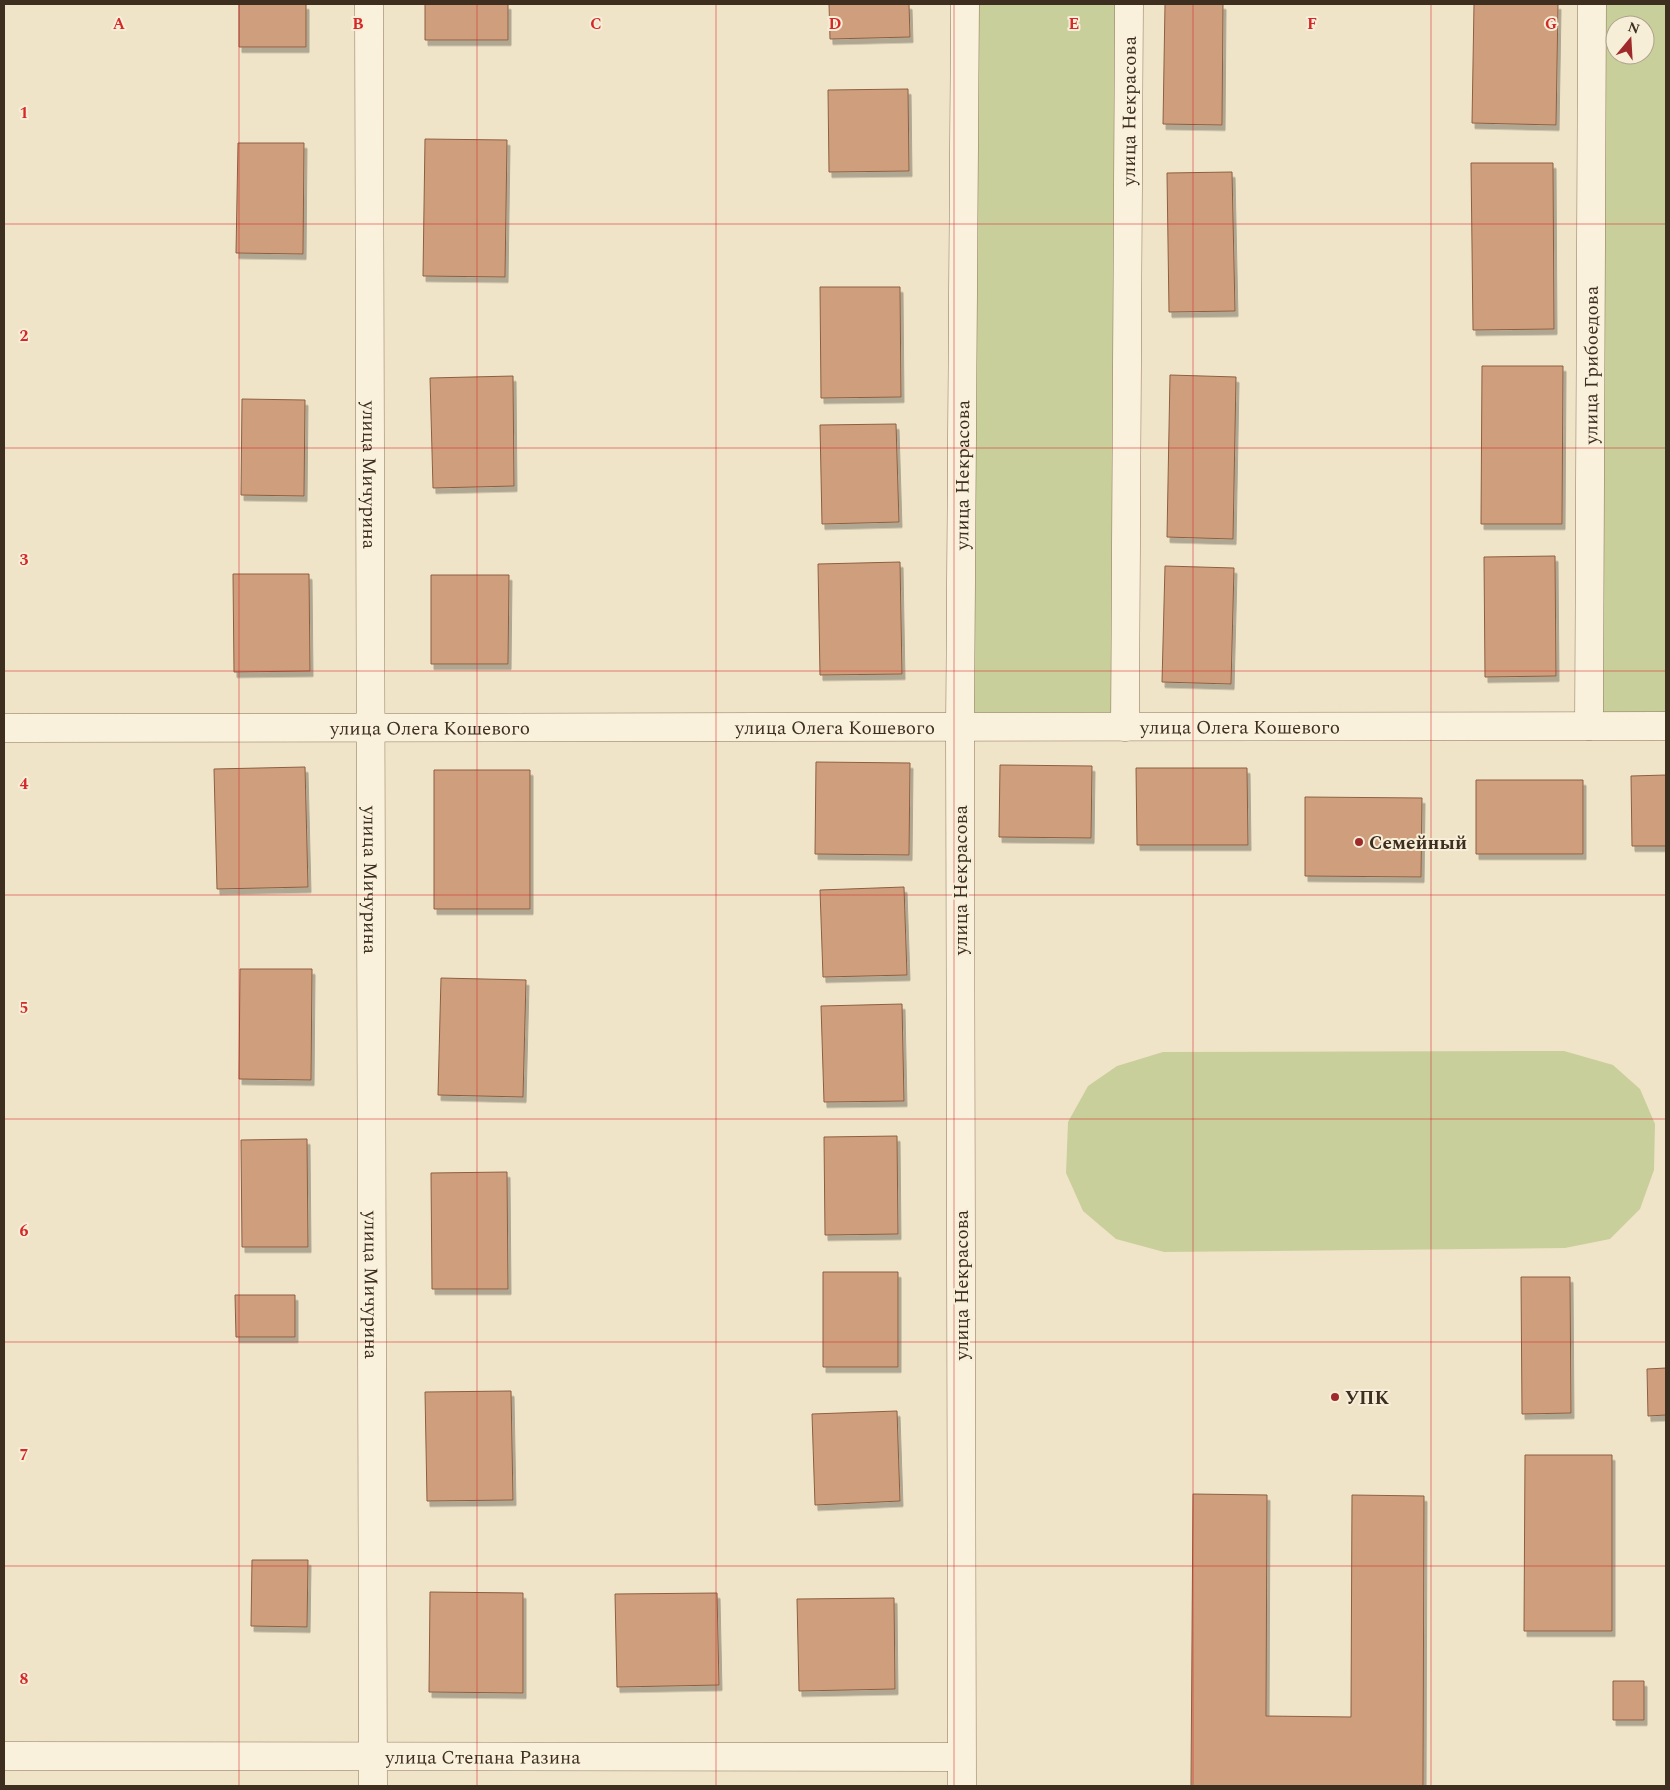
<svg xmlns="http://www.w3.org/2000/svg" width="1670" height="1790" font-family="Spectral,serif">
  <defs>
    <filter id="shadow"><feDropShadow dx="3" dy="5.5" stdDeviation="0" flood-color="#0004"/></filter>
  </defs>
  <rect width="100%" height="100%" fill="#f0e4c8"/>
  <path fill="#c9cf9b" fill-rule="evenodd" d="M979,4h142l-5,711 -142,-1z
    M1600,4h66v710h-67zM1615,25h30v30h-30z
    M1564,1051l49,14 27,24 15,35 -1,46 -14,39 -30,30 -45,9 -401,4 -48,-13 -33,-28 -17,-38 2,-51 20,-36 29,-20 46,-14z"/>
  <path fill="#cf9f7d" stroke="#8d5f41" filter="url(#shadow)" d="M239,4h67v43h-67z
    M425,4h83v36h-83z
    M829,4h80l1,33 -80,2z
    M1165,4h58l-1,121 -59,-1z
    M1474,4h84l-2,121 -84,-2z
    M908,89l1,82 -80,1 -1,-82z
    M425,139l82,1 -2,137 -82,-1z
    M238,143h66l-1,111 -67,-1z
    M1471,163h82l1,166 -81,1z
    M1232,172l3,139 -66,1 -2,-139z
    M820,287h80l1,110 -80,1z
    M1482,366h81l-1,158h-81z
    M1170,375l66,2 -3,162 -66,-2z
    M513,376l1,110 -81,2 -3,-110z
    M242,399l63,1 -1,96 -63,-1z
    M896,424l3,98 -77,2 -2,-99z
    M1555,556l1,120 -71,1 -1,-120z
    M900,562l2,112 -82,1 -2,-111z
    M1165,566l69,2 -3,116 -69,-2z
    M233,574h76l1,97 -76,1z
    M431,575h78l-1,89h-77z
    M816,762l94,1 -1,92 -94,-1z
    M1000,765l92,1 -1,72 -92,-1z
    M305,767l3,120 -91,2 -3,-120z
    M1136,768h111l1,77h-111z
    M434,770h96v139h-96z
    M1666,775v71h-34l-1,-70z
    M1476,780h107v74h-107z
    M1305,797l117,1 -1,79 -116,-1z
    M904,887l3,88 -84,2 -3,-87z
    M240,969h72l-1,111 -72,-1z
    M441,978l85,2 -3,117 -85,-2z
    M902,1004l2,97 -80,1 -3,-96z
    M897,1136l1,98 -73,1 -1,-98z
    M307,1139l1,108h-66l-1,-107z
    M507,1172l1,117h-76l-1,-116z
    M823,1272h75v95h-75z
    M1521,1277h49l1,136 -49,1z
    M235,1295h60v42h-59z
    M1666,1368v47l-18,1 -1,-47z
    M511,1391l2,109 -86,1 -2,-109z
    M897,1411l3,90 -85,4 -3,-91z
    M1525,1455h87v176h-88z
    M1193,1494l74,1 -1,221 85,1 1,-222 72,1 -1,290h-232z
    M252,1560h56l-1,67 -56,-1z
    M430,1592l93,1v100l-94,-1z
    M717,1593l2,92 -102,2 -2,-93z
    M894,1598l1,91 -96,2 -2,-92z
    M1613,1681h31v39h-31z"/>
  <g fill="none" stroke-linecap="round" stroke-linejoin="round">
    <defs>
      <g id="minor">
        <path id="s1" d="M369,4l4,1782"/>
        <path id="s2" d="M1589,726l3,-722"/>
        <path id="s3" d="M1125,727l4,-723"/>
        <path id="s4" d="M4,728l1662,-2"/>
        <path id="s5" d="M4,1756l957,1"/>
        <path id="s6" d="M962,1786l-2,-1059 5,-723"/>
      </g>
    </defs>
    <use href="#minor" stroke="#8d765c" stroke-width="29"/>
    <use href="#minor" stroke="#faf1dc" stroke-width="28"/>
  </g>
  <path fill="none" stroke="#d62828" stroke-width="1" stroke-opacity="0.55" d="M239,4v1782M477,4v1782M716,4v1782M954,4v1782M1193,4v1782M1431,4v1782M4,224h1662M4,448h1662M4,671h1662M4,895h1662M4,1119h1662M4,1342h1662M4,1566h1662"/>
  <g fill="#9e2a2b" stroke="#f7eed8" stroke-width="2">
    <circle cx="1359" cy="842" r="5"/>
    <circle cx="1335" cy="1397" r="5"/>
  </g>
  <g text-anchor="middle" stroke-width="4" stroke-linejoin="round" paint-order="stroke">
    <g font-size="19" fill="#3d2e20" stroke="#f7eed8">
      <text dy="7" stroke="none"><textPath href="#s3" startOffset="616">улица Некрасова</textPath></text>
      <text dy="7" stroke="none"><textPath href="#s2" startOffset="361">улица Грибоедова</textPath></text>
      <text dy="7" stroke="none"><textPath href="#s1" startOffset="471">улица Мичурина</textPath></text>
      <text dy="7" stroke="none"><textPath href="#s6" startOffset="1311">улица Некрасова</textPath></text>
      <text dy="7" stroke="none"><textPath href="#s4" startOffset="426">улица Олега Кошевого</textPath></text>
      <text dy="7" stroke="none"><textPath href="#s4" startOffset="831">улица Олега Кошевого</textPath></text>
      <text dy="7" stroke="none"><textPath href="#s4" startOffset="1236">улица Олега Кошевого</textPath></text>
      <text dy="7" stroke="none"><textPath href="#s1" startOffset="876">улица Мичурина</textPath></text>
      <text transform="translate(960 880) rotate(-90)" y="7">улица Некрасова</text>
      <text dy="7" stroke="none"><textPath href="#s1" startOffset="1281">улица Мичурина</textPath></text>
      <text transform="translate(961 1285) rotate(-90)" y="7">улица Некрасова</text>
      <text dy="7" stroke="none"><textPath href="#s5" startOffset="479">улица Степана Разина</textPath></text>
    </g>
    <g font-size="19" font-weight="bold" fill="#3d2e20" stroke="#f7eed8" text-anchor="start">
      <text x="1369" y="849">Семейный</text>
      <text x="1345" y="1404">УПК</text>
    </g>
  </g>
  <g font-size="16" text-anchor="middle" font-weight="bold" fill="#d62828" stroke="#f7eed8" stroke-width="4" stroke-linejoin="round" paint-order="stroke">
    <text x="119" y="29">A</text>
    <text x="358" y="29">B</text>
    <text x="596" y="29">C</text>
    <text x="835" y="29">D</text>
    <text x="1074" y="29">E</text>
    <text x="1312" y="29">F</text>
    <text x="1551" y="29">G</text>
    <text x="24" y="118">1</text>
    <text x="24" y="341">2</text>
    <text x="24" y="565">3</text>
    <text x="24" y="789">4</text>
    <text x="24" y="1013">5</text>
    <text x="24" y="1236">6</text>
    <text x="24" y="1460">7</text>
    <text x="24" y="1684">8</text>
  </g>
  <rect width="1670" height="1790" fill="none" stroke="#3d2e20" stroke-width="10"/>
  <g transform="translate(1630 40) rotate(18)"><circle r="24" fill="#f7eed8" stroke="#ada18e"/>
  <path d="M0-4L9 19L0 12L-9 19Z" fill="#9e2a2b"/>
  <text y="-8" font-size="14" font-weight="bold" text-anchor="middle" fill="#3d2e20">N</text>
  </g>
</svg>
